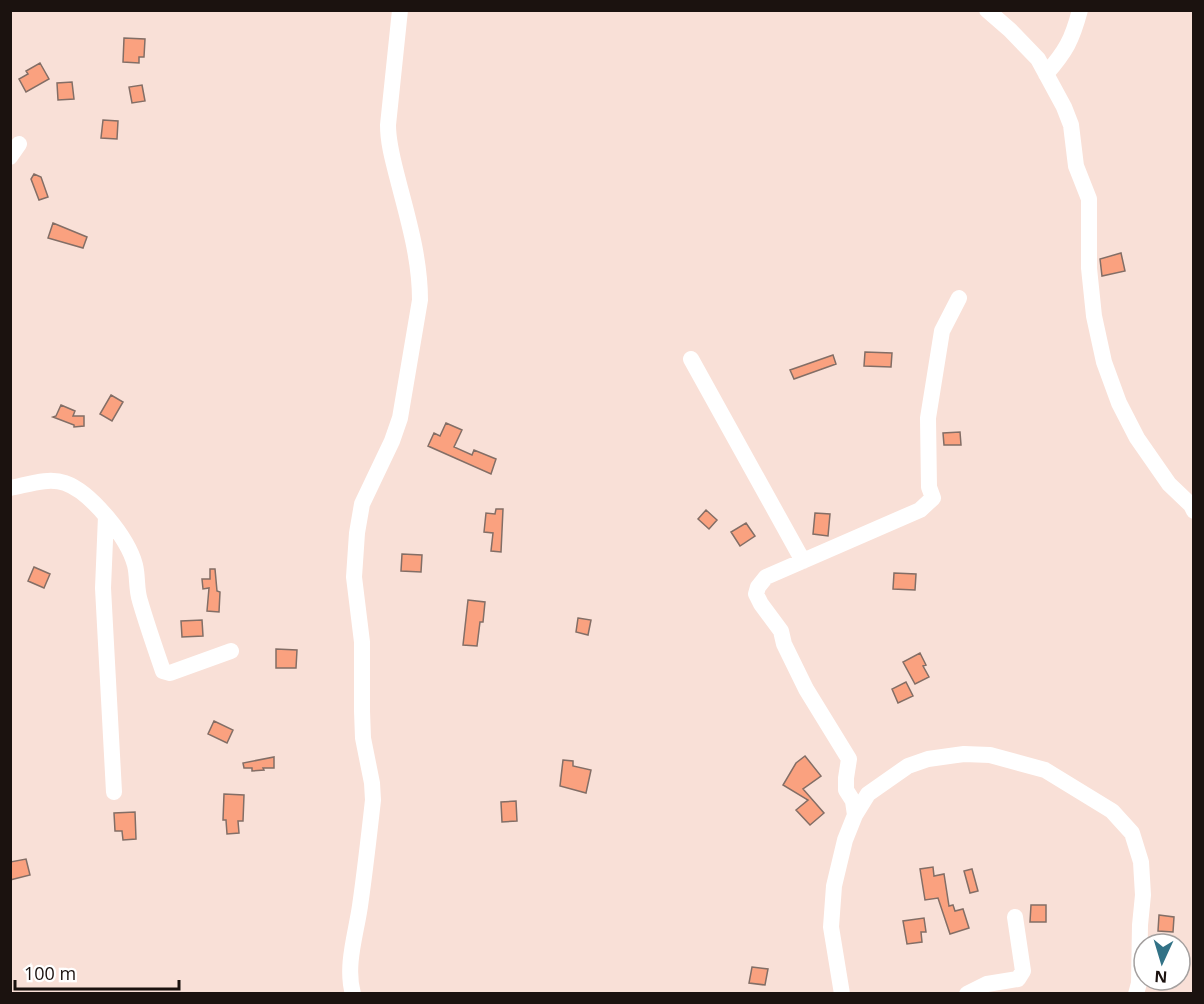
<svg xmlns="http://www.w3.org/2000/svg" width="1204" height="1004" font-family="'Open Sans',sans-serif">
  <rect width="100%" height="100%" fill="#f9e0d7"/>
  <path fill="#faa17f" stroke="#836e66" stroke-width="1.5" d="M124,38l21,1 -1,18h-5v6l-16,-1z
    M40,63l9,16 -23,13 -7,-13 9,-5 -2,-3z
    M72,82l2,17 -16,1 -1,-17z
    M142,85l3,16 -13,2 -3,-16z
    M103,120l15,1 -1,18 -16,-1z
    M34,174l7,3 7,20 -9,3 -8,-21z
    M53,223l34,14 -4,11 -35,-10z
    M1121,253l4,18 -23,5 -2,-17z
    M865,352l27,1 -1,14 -27,-1z
    M833,355l3,9 -42,15 -4,-9z
    M111,395l12,7 -11,19 -12,-7z
    M61,405l14,6 -2,5h11v10l-10,1v-2l-21,-8 3,-1z
    M446,423l16,7 -8,17 18,8 2,-5 22,9 -5,15 -63,-28 6,-13 6,3z
    M960,432l1,13h-17l-1,-12z
    M496,509h7l-2,43 -10,-1 2,-18 -9,-1 2,-19 9,1z
    M706,510l11,10 -8,9 -11,-10z
    M815,513l15,1 -2,22 -15,-2z
    M746,523l9,13 -15,10 -9,-14z
    M402,554l20,1 -1,17 -20,-1z
    M34,567l16,7 -6,14 -16,-7z
    M210,569h5l2,22 3,1 -1,20 -12,-1 2,-23 -6,1 -1,-10h8z
    M894,573l22,1 -1,16 -22,-1z
    M468,600l17,2 -2,20h-3l-3,24 -14,-1z
    M578,618l13,2 -3,15 -12,-3z
    M202,620l1,16 -21,1 -1,-16z
    M276,649l21,1 -1,18h-20z
    M920,653l6,12 -3,1 6,11 -14,7 -12,-22z
    M906,682l7,14 -15,7 -6,-14z
    M214,721l19,9 -6,13 -19,-9z
    M805,756l16,20 -18,13 21,24 -14,12 -14,-15 12,-10 -25,-15 13,-22z
    M274,757v11h-11l1,2 -12,1v-3h-8l-1,-5z
    M563,760l10,1v5l18,4 -5,23 -26,-7z
    M224,794l20,1 -1,26h-5l1,12 -12,1 -1,-14h-3z
    M516,801l1,20 -15,1 -1,-20z
    M135,812l1,27 -13,1 -1,-9h-7l-1,-18z
    M26,859l4,16 -20,5v-18z
    M933,867l1,9 10,-2 5,32 4,-1 2,6 8,-2 6,19 -19,6 -12,-36 -13,2 -5,-31z
    M972,869l6,22 -8,2 -6,-22z
    M1031,905h15v17h-16z
    M1159,915l15,2 -1,15 -15,-1z
    M924,918l2,14h-5l1,10 -15,2 -4,-23z
    M752,967l16,2 -3,16 -16,-2z"/>
  <g fill="none" stroke-linecap="round" stroke-linejoin="round">
    <path stroke="#fff" stroke-width="16" d="M987,10l23,20 28,29 26,48 7,18 5,41 13,33v69l5,48 10,46 15,41 18,35 32,46 22,21 3,6
      M1046,74c20,-23 26,-34 34,-64
      M10,157l9,-13
      M691,359l112,202
      M10,488c17,-3 38,-11 55,-5 26,9 63,55 70,82 3,12 1,24 5,36 7,24 15,47 23,70l7,2 61,-22
      M106,516l-3,72 11,204
      M855,815l13,-21 40,-28 20,-7 36,-5 26,1 55,15 67,41 20,22 9,29 2,33 -3,30 -1,58 -3,11
      M353,994c-8,-28 3,-60 7,-88 5,-35 9,-70 13,-106l-1,-17 -9,-45 -1,-27v-69l-8,-65 3,-44 5,-29 30,-63 8,-23 20,-118c0,-40 -11,-78 -21,-116 -5,-20 -11,-39 -11,-59l12,-115
      M842,994l-11,-67 3,-41 11,-46 10,-25 -2,-14 -7,-11v-12l3,-19 -43,-70 -22,-45 -3,-13 -20,-27 -5,-10 2,-7 8,-10 154,-67 13,-12 -4,-11 -1,-69 14,-87 17,-33
      M967,994l20,-10 31,-5 5,-8 -8,-54"/>
  </g>
  <rect width="1204" height="1004" fill="none" stroke="#1b120f" stroke-width="24"/>
  <g transform="translate(1162 962) rotate(184)"><circle r="28" fill="#ffffff" stroke="#a4a09f" stroke-width="1.5"/>
  <path d="M0-4.5L10 22L0 15L-10 22Z" fill="#327286"/>
  <text y="-9" font-size="16" font-weight="bold" text-anchor="middle" fill="#1b120f">N</text>
  </g>
  <path d="M15 980v9h164v-9" fill="none" stroke="#1b120f" stroke-width="3"/>
  <text x="24" y="980" font-size="18" fill="#1b120f" stroke="#ffffff" stroke-width="4.5" paint-order="stroke">100 m</text>
</svg>
